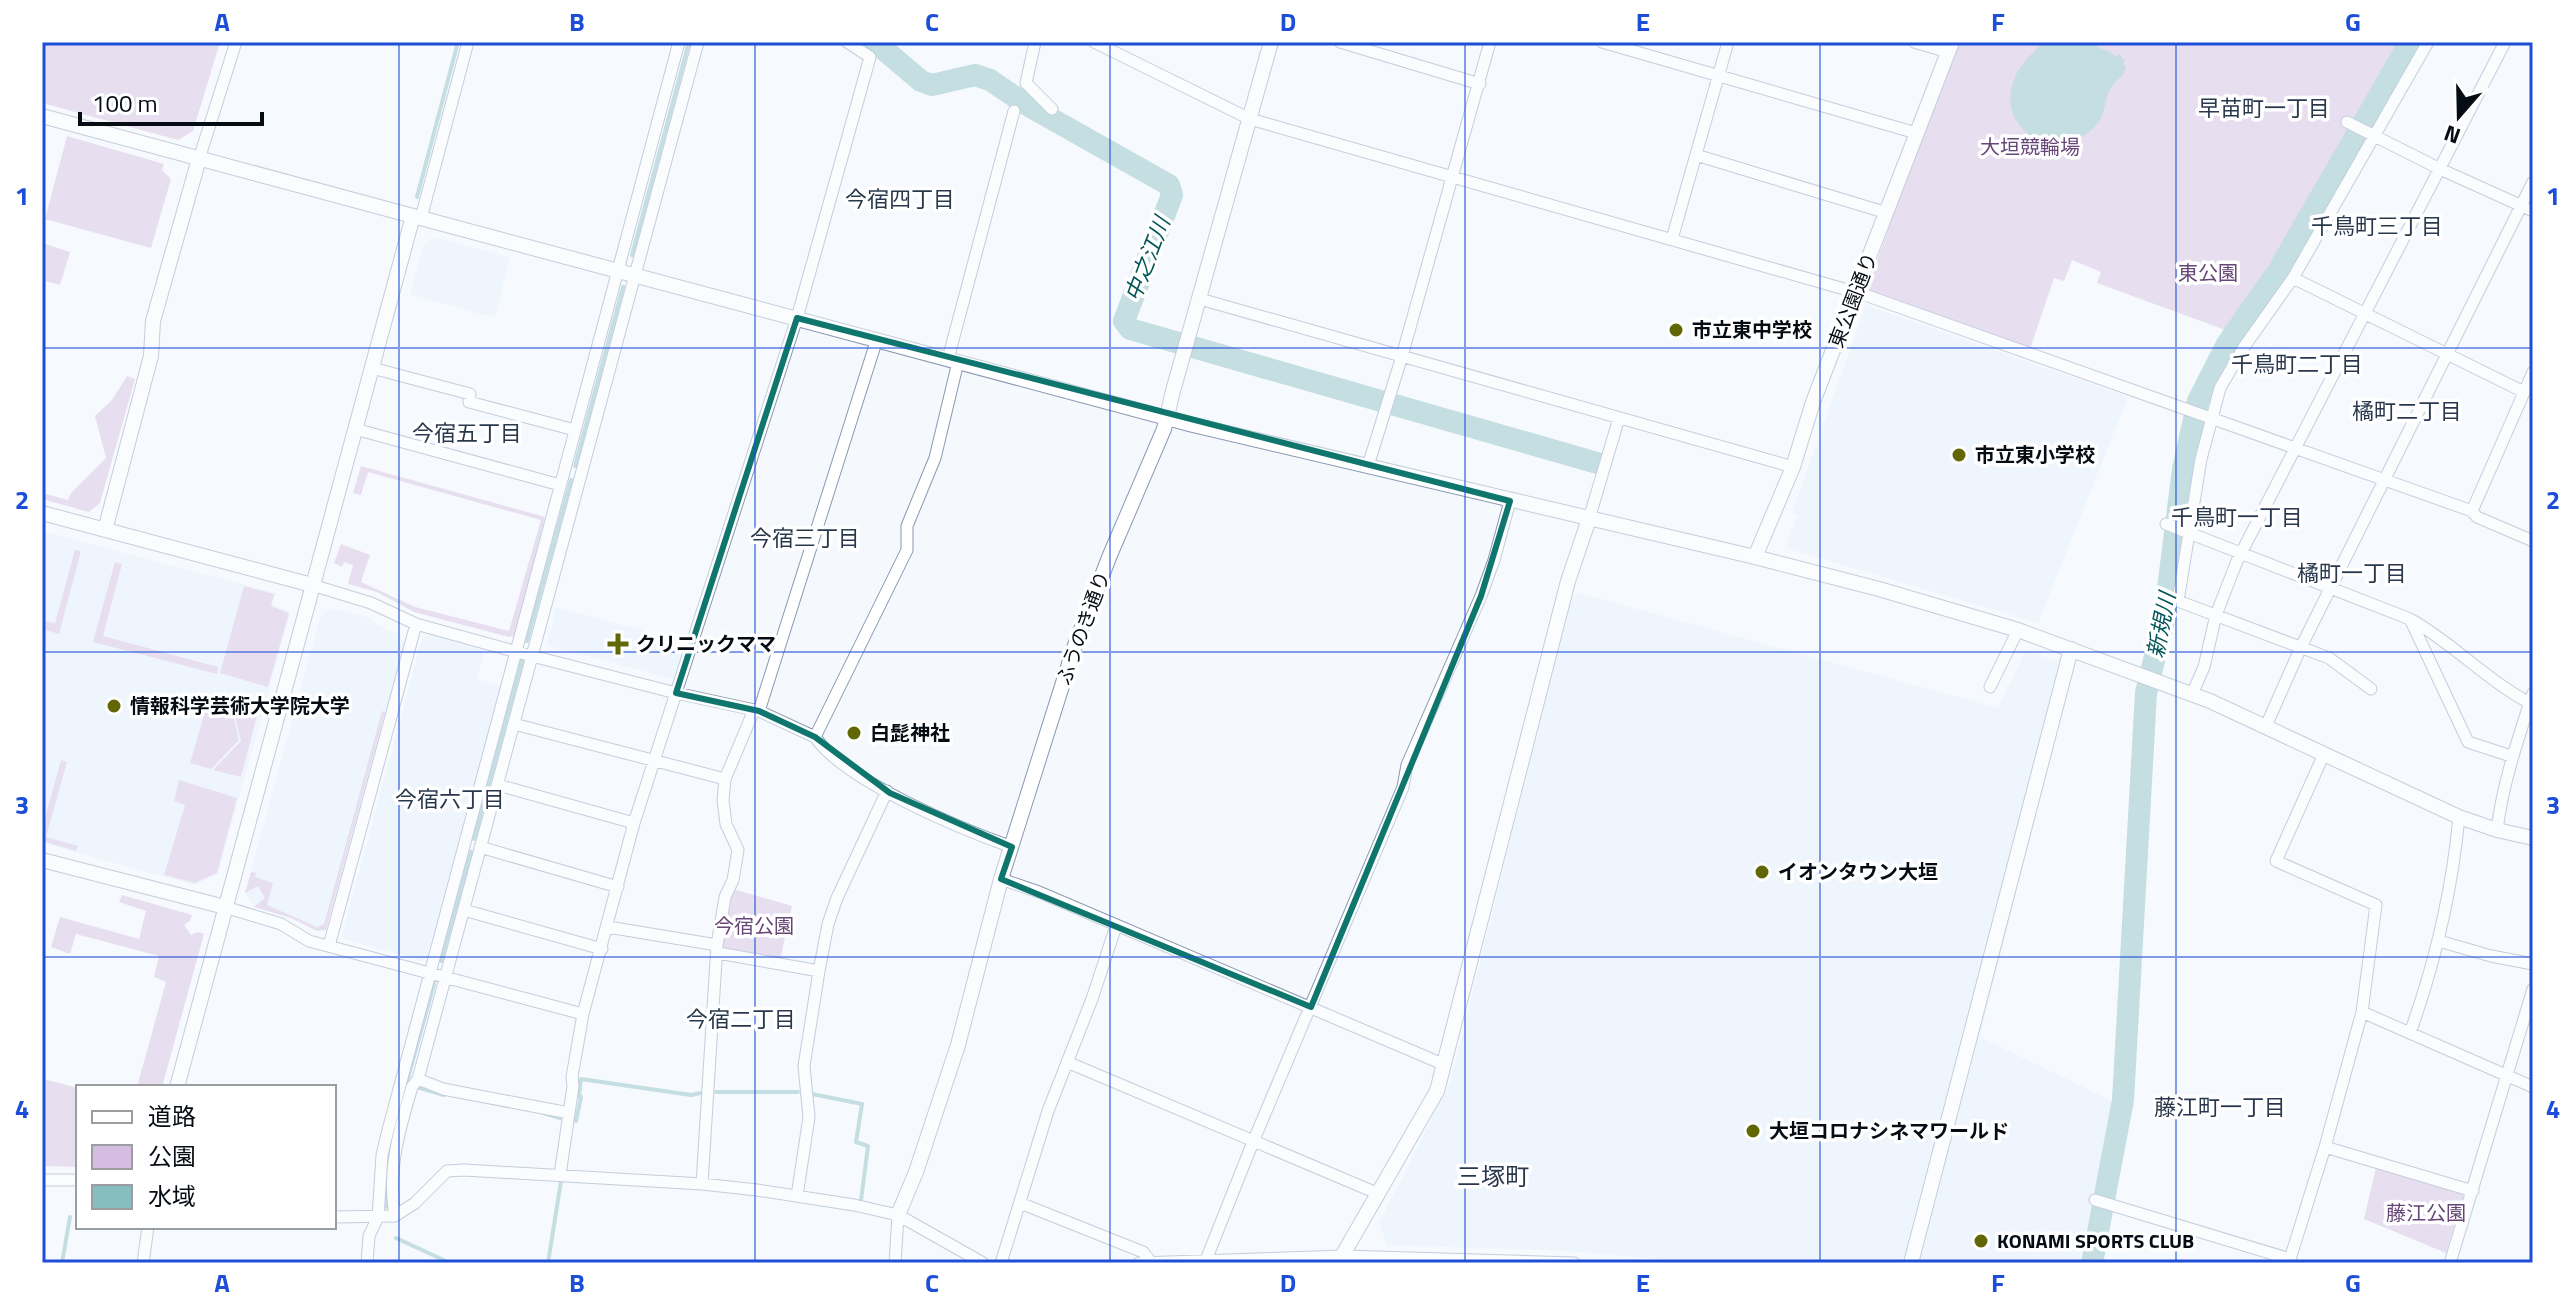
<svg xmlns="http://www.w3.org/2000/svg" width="2575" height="1305" font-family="'Titillium Web','Noto Sans JP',sans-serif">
  <rect width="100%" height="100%" fill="#f5f9fe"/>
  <path fill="#e6f0fd" d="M433,237l77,20 -15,61 -85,-24 14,-51z
    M1866,305l262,92 -90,226 -252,-75 11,-33 -5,-2z
    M42,531l234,62 -4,12 18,8 -72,261 -24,11 -152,-42z
    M1579,593l419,115 28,-58 47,17 -93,370 134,65 -35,161h-383l-126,-12 -183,-6 -8,-22 71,-140 121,-486z
    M556,607l133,36 -12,37 -130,-35z
    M333,609l37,9 7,7 24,10 -1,4 5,2 -79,289 -9,1 -26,-13 -37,-11 -9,-14 75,-275 5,-7z
    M431,633l54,15 -8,31 24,7 -74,271 -5,4 -77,-22 -3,-4 80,-296z"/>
  <path fill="#d4bde1" d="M42,42h178l-27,89 -15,9 -136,-37z
    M1955,42h443l-70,126 -100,163 -131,-48 4,-11 -29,-12 -8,21 -10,-3 -24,71 -162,-56 5,-21z
    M67,136l97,28 -2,6 9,9 -20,69 -106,-29z
    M42,243l28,9 -10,33 -18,-5z
    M127,376l8,3 -35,124 -11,9 -47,-13v-6l26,7 3,-7 35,-35 -11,-42 17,-16z
    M361,466l184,51 -30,118 -6,2 -95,-25 -37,-20 -29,-8 5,-19 -9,-3 -2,5 -8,-4 7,-19 29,11 -9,27 54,25 94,24 32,-111 -173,-48 -7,23 -8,-2z
    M75,550l6,1 -22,83 -17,-5v-9l13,3z
    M115,562l7,2 -19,72 115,31 -1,7 -124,-32z
    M244,586l30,8 -3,12 18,7 -21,74 -48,-14z
    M210,694l19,5 10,41 -28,29 -21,-6z
    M231,700l28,8 -18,69 -28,-7 28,-29z
    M382,711l3,1 -59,218 -9,1 -26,-13 -37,-11 11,-9 -7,-12 -13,7 6,-21 5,1 -1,4 18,6 -6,22 50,22 7,-3z
    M61,760l6,2 -21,75 32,9 -2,5 -34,-10v-12z
    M179,780l58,18 -20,75 -22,10 -31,-8 21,-70 -11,-4z
    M733,889l59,17 -12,54 -58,-11 5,-47z
    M122,895l70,20 -2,6 -6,4 7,10 7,-3 6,2 -42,153h-25l29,-105 -12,-5 5,-21 -83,-22 -6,20 -19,-7 9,-30 79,22 7,-28 -27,-9z
    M43,1079l35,9v79l-36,-1z
    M2376,1168l88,26 -18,59 -82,-34z"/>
  <path fill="#87bdbf" d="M2044,42h49c6,9 16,7 23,15l3,-3 6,7 -2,2 3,5c-3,9 -10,12 -15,20 -7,10 -5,25 -13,35 -37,44 -108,9 -82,-48 6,-13 18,-23 28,-33z"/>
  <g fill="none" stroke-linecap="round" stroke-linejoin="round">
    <path stroke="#87bdbf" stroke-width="4" d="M417,197l41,-155
      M632,255l57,-213
      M575,466l48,-179
      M527,641l44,-161
      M474,839l48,-178
      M441,961l30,-109
      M406,1085l28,-101
      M420,1088l24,7
      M716,1092h82
      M812,1094l50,10 -6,38 12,4 -7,54
      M543,1113l17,5
      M576,1121l5,-24 -2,-1 2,-17 110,16 10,-2
      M388,1164l2,-18 14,-52
      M387,1207v-30
      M396,1238l54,25
      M62,1263l8,-46
      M548,1263l13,-82"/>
    <path stroke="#87bdbf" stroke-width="22" d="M875,42l46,39 11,4 43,-10 15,5 37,25 142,80 3,10 -48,126 6,8 467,134
      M2092,1263l31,-163 23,-407 18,-73 19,-151 15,-68 29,-57 51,-73 132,-229"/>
    <defs>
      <path id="minor" d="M698,42l-166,614 144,37 83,18 56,26 92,-187v-24l28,-68 23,-96
        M1035,42l-9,41 26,26
        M1094,42l156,77 615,176 607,216 5,6 56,24
        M1340,42l140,42
        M1602,42l314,91
        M1914,42l34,10
        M2347,122l93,47 93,42
        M1696,155l191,58
        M199,159l37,-117
        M421,218l47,-176
        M1672,239l56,-197
        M2293,278l231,114
        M1200,299l593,168
        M948,359l66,-248
        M372,368l98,26 -1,8 106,28
        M355,429l205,56
        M1368,466l34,-110 88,-314
        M2472,511l61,-139
        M1589,519l30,-101
        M2166,524l244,95c43,24 76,61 120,84
        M312,585l59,18 45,21 116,32 -114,423 -6,8c-13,43 -25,85 -17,129
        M2410,619l58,123 43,14
        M1990,687l28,-57
        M2371,689l-42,-31 -151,-57 23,-142 19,-71 24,-41 49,-69 135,-236
        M2192,694l12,-27 12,-52 21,-54 268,-519
        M759,711l118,-372
        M514,724l211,55
        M2266,726l35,-79 232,-465
        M815,737c30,44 146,92 197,110
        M498,785l136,38
        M2497,830c6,-48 21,-91 36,-137
        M480,847l138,40
        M1001,879l38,13 406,173
        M225,907l56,17 28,17 274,73
        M464,910l138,39
        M608,927l109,18
        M2439,941l52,15 42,8
        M329,946l87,-322
        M718,953l101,18 -15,95 5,51 -12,79
        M819,971l9,-47 9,-26 50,-107
        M2362,1012l171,75
        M2410,1033c25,-70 42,-142 49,-216
        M1067,1062l312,132
        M418,1079l25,10 126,24
        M2325,1147l148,44
        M560,1175l13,-89 -1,-9 11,-63 51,-191 163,-505 70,-250 3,-11 -23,-15
        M42,1180h36
        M702,1184l15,-239 8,-48 8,-17 5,-30 -12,-26 -3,-24 2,-21 29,-69
        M2095,1200l195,59 35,-112 37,-135 14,-107 -100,-44 48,-107
        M1020,1203l123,49 8,10
        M334,1217l61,-1 20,-13 32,-32 17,-1 238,14 55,6 97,15 44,10 85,48
        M1206,1260l47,-118 150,-355 4,-22 74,-169 13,-36 16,-59
        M143,1263l5,-36
        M367,1263l2,-27 9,-19 4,-62 5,-21 292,-1092
        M895,1263l3,-48
        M1001,1263l47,-152 44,-112 24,-73
        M1139,1263l205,-7 230,7
        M2450,1263l83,-274"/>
      <path id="tertiary" d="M42,116l371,100 -236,871
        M413,216l780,209 562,132 124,32 139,41 192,71 249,116 38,13 36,8
        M42,513l270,72
        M105,530l46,-174 2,-35 46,-162
        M1755,557l38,-90 20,-65 139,-360
        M42,860l183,47
        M898,1215l18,-43 42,-127 43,-166 73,-231 36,-93 54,-126 9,-38 98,-349
        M1338,1263l99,-172 131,-510 21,-62
        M1911,1263l160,-614"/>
    </defs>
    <use href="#minor" stroke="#8899b2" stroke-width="13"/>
    <use href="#tertiary" stroke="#8899b2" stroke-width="16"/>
    <use href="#minor" stroke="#fff" stroke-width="11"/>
    <use href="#tertiary" stroke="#fff" stroke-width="14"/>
  </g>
  <path d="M0 0H2575V1305H0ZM797,318l713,183 -29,95 -170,411 -310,-128 11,-32 -122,-54 -75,-56 -56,-26 -83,-18z" fill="#f5f9fe" fill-opacity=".55" fill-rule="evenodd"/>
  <path fill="none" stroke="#0f766e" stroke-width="6" stroke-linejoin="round" d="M797,318l713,183 -29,95 -170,411 -310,-128 11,-32 -122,-54 -75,-56 -56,-26 -83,-18z"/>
  <path fill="none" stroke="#1d4ed8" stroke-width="2" stroke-opacity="0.55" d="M399,42v1221M755,42v1221M1110,42v1221M1465,42v1221M1820,42v1221M2176,42v1221M42,348h2491M42,652h2491M42,957h2491"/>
  <g fill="#616705" stroke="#fff" stroke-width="3">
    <circle cx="1676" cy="330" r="8"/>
    <circle cx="1959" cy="455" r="8"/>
    <path d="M614 632h8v8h8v8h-8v8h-8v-8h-8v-8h8z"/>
    <circle cx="114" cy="706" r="8"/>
    <circle cx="854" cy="733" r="8"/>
    <circle cx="1762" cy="872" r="8"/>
    <circle cx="1753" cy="1131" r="8"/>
    <circle cx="1981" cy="1241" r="8"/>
  </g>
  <g text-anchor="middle" stroke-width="7" stroke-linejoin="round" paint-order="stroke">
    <g font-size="20" fill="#664677" stroke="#fff">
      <text x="2030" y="154">大垣競輪場</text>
      <text x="2208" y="280">東公園</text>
      <text x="754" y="933">今宿公園</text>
      <text x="2426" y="1220">藤江公園</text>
    </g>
    <g font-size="20" fill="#060c14" stroke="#fff">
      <text transform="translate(1853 300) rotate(-69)" y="7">東公園通り</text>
      <text transform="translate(1083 628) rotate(-70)" y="7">ふうのき通り</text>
    </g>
    <g font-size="20" font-weight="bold" fill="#060c14" stroke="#fff" text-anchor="start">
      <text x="1692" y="337">市立東中学校</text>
      <text x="1975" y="462">市立東小学校</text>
      <text x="636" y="651">クリニックママ</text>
      <text x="130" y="713">情報科学芸術大学院大学</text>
      <text x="870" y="740">白髭神社</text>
      <text x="1778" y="879">イオンタウン大垣</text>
      <text x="1769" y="1138">大垣コロナシネマワールド</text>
      <text x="1997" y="1248">KONAMI SPORTS CLUB</text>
    </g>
    <g font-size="22" fill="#29384d" stroke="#fff">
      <text x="2264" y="116">早苗町一丁目</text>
      <text x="900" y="207">今宿四丁目</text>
      <text x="2377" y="234">千鳥町三丁目</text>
      <text x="2297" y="372">千鳥町二丁目</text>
      <text x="2407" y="419">橘町二丁目</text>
      <text x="467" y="441">今宿五丁目</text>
      <text x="2237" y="525">千鳥町一丁目</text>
      <text x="805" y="546">今宿三丁目</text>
      <text x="2352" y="581">橘町一丁目</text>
      <text x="450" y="807">今宿六丁目</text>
      <text x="741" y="1027">今宿二丁目</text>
      <text x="2220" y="1115">藤江町一丁目</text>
    </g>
    <g font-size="22" font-style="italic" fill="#035659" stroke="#fff">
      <text transform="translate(1147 259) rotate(-69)" y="8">中之江川</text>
      <text transform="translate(2161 625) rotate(-79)" y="8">新規川</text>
    </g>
    <g font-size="24" fill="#29384d" stroke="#fff">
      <text x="1493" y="1185">三塚町</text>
    </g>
  </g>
  <rect width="2575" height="1305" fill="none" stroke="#ffffff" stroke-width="88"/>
  <rect x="76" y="1085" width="260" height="144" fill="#ffffff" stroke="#9b9ea1" stroke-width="2"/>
  <rect x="92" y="1111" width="40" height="12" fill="#ffffff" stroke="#9b9ea1" stroke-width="2"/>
  <text x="148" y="1125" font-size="24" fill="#060c14">道路</text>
  <rect x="92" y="1145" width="40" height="24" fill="#d4bde1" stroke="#9b9ea1" stroke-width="2"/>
  <text x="148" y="1165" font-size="24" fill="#060c14">公園</text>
  <rect x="92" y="1185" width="40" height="24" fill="#87bdbf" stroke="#9b9ea1" stroke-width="2"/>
  <text x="148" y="1205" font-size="24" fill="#060c14">水域</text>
  <g transform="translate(2459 116) rotate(200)" stroke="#ffffff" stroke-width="6" paint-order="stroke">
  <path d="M0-6L14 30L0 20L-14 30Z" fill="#060c14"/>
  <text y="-12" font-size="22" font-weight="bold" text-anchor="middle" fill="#060c14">N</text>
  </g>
  <path d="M80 112v12h182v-12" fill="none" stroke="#060c14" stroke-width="4"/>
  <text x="92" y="112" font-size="24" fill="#060c14" stroke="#ffffff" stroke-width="6" paint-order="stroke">100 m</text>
  <rect x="44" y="44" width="2487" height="1217" fill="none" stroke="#1d4ed8" stroke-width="3"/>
  <g font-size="26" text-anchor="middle" font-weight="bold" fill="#1d4ed8">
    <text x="222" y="31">A</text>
    <text x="577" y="31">B</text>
    <text x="932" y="31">C</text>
    <text x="1288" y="31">D</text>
    <text x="1643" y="31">E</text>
    <text x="1998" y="31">F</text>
    <text x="2353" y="31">G</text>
    <text x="22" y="205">1</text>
    <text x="2553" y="205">1</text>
    <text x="22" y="509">2</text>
    <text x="2553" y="509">2</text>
    <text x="22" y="814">3</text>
    <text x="2553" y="814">3</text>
    <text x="22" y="1118">4</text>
    <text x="2553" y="1118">4</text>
    <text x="222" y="1292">A</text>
    <text x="577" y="1292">B</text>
    <text x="932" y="1292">C</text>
    <text x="1288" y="1292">D</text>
    <text x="1643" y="1292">E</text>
    <text x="1998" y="1292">F</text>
    <text x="2353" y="1292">G</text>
  </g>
</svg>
